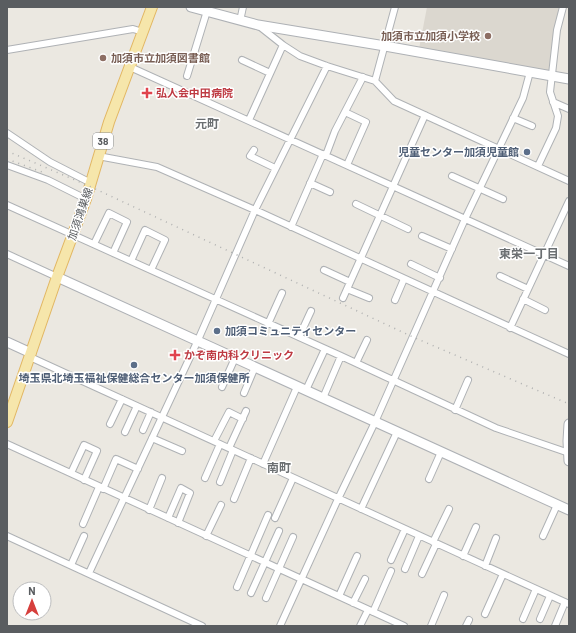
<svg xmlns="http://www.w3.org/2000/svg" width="576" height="633" font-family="Barlow,'Noto Sans JP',sans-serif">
  <rect width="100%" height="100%" fill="#ebe8e1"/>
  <path fill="#dbd7cf" d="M427,7h134l-11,64 -131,-22z"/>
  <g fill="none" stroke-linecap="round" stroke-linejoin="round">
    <defs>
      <path id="street" d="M240,21l3,-14
        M259,26l24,19 17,11 27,10 48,15 19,20 175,80
        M7,50l126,-21 10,3
        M242,60l28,13
        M130,67l439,199
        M187,76l20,-65
        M375,81l20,-74
        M553,102l16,7
        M345,112l21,10 -19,43
        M513,118l19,8
        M249,120l34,-75
        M7,133l43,29 41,21
        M254,150l-4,6 25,12
        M326,155l9,-24 28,-54
        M98,156l59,11 98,43 314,144
        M7,165l41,15 38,19
        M538,166l18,-38 2,-12 -8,-24 7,-62 6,-23
        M452,176l51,23
        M310,183l20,9
        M356,204l52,25
        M7,205l334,151 155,72 73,25
        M291,227l32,-73
        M422,236l30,13
        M94,244l15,-31 18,9 -14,31
        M7,254l50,23
        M131,261l14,-31 20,10 -14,30
        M411,264l29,14
        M324,270l26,12
        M500,276l28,13
        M347,289l22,9
        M343,298l82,-183
        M523,299l22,11
        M395,300l9,-21
        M268,324l14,-31
        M510,328l59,-127
        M299,337l12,-26
        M30,357l539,247
        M356,363l11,-23
        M222,387l13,-29
        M306,390l19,-41
        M244,393l11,-26
        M323,398l18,-42
        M455,410l13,-30
        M110,424l12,-25
        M143,430l8,-18
        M125,432l12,-26
        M152,438l30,13
        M214,441l15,-29 14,7
        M7,444l397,182
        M229,448l17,-37
        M263,464l34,-77
        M71,473l13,-28 13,6 -13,29
        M205,478l15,-34
        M429,479l12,-27
        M220,482l13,-32
        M103,489l13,-30 22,10
        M234,499l17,-41
        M361,509l36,-77
        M149,510l13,-32
        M168,518l13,-30 9,5 -12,30
        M275,518l18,-40
        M83,524l16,-37
        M7,536l195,90
        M206,536l15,-31
        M543,536l14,-31
        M433,542l16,-33
        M463,556l13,-29
        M391,560l14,-31
        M71,565l13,-29
        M485,566l11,-28
        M405,569l14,-33
        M89,573l109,-233 57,-130 72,-144
        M422,574l14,-30
        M237,587l31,-72
        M251,593l28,-62
        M339,596l18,-40
        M266,598l27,-61
        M353,603l12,-24
        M373,612l18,-41
        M485,614l18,-40
        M523,619l13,-30
        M540,619l10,-23
        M280,626l58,-127 37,-77 90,-203 58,-121 7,-26
        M360,626l8,-16
        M431,626l13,-31
        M466,626l3,-6
        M555,626l10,-24"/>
      <path id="secondary" d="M191,7l67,18 127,21 184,33
        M57,277l512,233
        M7,342l24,11
        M569,424l-1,17 1,20"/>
      <path id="primary" d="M7,422l50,-145 29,-78 23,-77 43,-115"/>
    </defs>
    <use href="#street" stroke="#afb2b5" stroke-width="8"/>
    <use href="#secondary" stroke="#aeb1b5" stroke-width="11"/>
    <use href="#primary" stroke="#e2b763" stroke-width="12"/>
    <use href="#street" stroke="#fff" stroke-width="6"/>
    <use href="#secondary" stroke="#fff" stroke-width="9"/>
    <use href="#primary" stroke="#f6e6ab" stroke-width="10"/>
    <path stroke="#afb0b0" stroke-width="1.5" stroke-dasharray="1 5" stroke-linecap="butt" d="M7,151l82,35 324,151 156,67
      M7,159l35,13"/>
  </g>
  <g fill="#8d6e63" stroke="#fff" stroke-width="1.5">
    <circle cx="488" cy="36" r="4"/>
    <circle cx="103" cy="58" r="4"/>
  </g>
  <g fill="#e0444e" stroke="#fff" stroke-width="1.5">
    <path d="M145 87h4v4h4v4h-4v4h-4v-4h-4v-4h4z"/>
    <path d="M173 349h4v4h4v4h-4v4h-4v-4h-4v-4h4z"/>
  </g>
  <g fill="#5c6f8a" stroke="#fff" stroke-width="1.5">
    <circle cx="527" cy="152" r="4"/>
    <circle cx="217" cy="331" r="4"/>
    <circle cx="134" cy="365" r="4"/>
  </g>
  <g text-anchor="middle" stroke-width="3" stroke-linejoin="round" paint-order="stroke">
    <rect fill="#fff" stroke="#8c8e90" stroke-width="1" x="93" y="133" width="20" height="16" rx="3"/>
    <g font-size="10" font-weight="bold" fill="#5a5d60">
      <text x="103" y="145">38</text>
    </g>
    <g font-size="11" font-weight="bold" fill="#785e54" stroke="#fff" text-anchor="end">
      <text x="480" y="40">加須市立加須小学校</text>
      <text x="111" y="62" text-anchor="start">加須市立加須図書館</text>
    </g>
    <g font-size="11" font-weight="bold" fill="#be3a42" stroke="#fff" text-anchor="start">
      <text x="156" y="97">弘人会中田病院</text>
      <text x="184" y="359">かぞ南内科クリニック</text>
    </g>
    <g font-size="11" font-weight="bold" fill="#4e5e75" stroke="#fff" text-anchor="end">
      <text x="519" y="156">児童センター加須児童館</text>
      <text x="225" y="335" text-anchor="start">加須コミュニティセンター</text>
      <text x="134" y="382" text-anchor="middle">埼玉県北埼玉福祉保健総合センター加須保健所</text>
    </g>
    <g font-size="11" fill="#5a5d60" stroke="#fff">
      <text transform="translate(80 214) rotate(-71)" y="4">加須鴻巣線</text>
    </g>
    <g font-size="12" font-weight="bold" fill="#6b6f72" stroke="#fff">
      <text x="207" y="128">元町</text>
      <text x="529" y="258">東栄一丁目</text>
      <text x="279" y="472">南町</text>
    </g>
  </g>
  <rect width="576" height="633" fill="none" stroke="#5a5d60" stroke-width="16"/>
  <g transform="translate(32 601)"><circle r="19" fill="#ffffff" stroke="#bdbebf"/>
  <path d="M0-3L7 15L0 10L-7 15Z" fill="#d63f3c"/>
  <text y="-6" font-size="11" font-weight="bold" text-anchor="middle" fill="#5a5d60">N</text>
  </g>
</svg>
